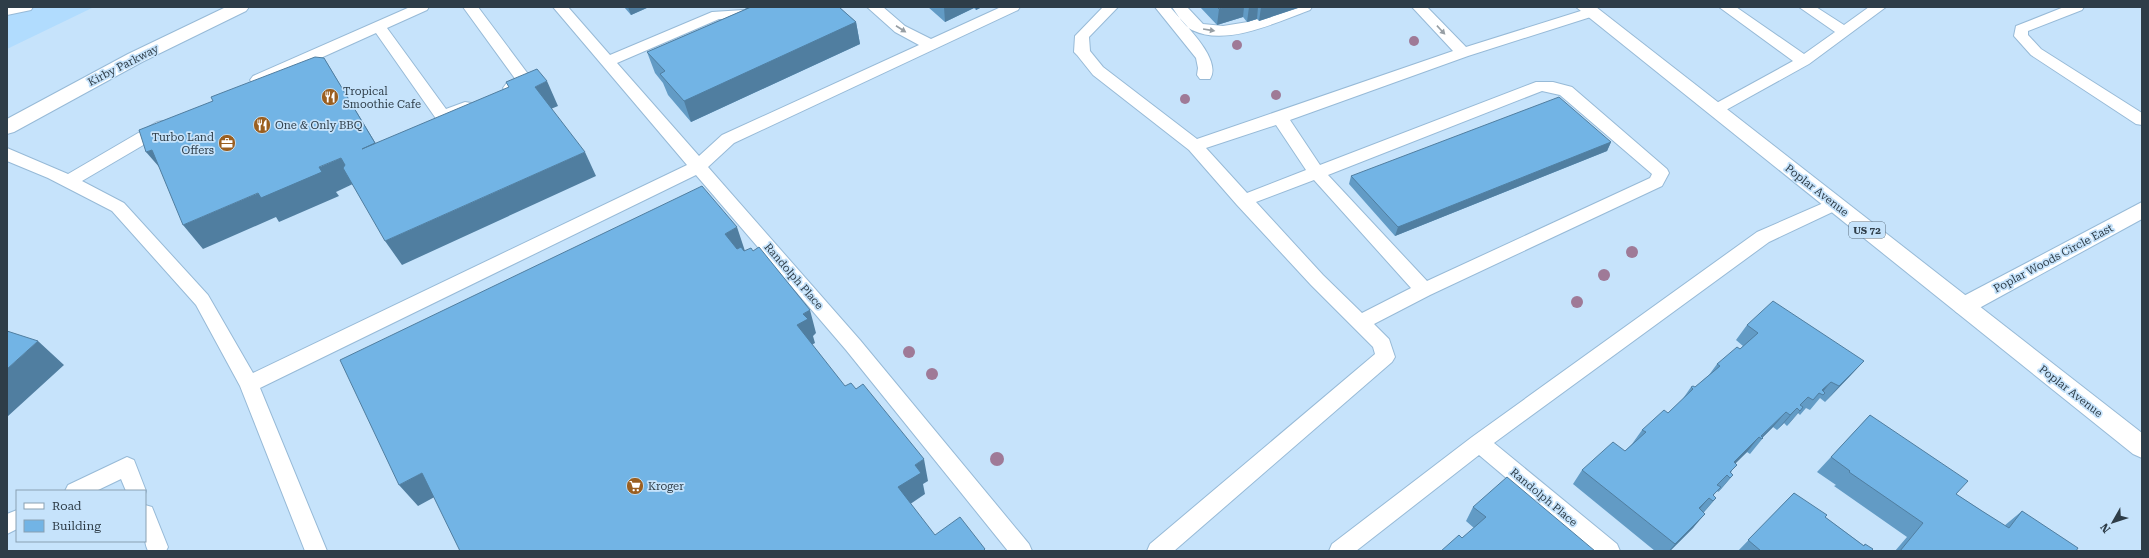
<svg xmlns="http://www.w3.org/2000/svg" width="2149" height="558" font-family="'Roboto Serif',serif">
  <rect width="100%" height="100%" fill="#c6e3fb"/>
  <path fill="#b1dcfe" d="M7,7h87l-87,42z"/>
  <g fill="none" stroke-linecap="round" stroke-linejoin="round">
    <defs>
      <path id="service" d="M7,7h26l-2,3 -24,5z
        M410,7h19l-2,3 -40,18 59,81 19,-7 6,1 2,4 -2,4 -28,10 -6,-1 -61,-87 -113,51h-10l-3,-4 3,-4z
        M463,7h15l53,71 3,4c-5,8 -20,12 -28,10l-3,-4 3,-4 10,-4z
        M553,7h15l42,48 102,-43 80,-5 -2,3 -18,8 -53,1 -102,44 82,93 23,-21 197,-90 -24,-13 -28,-25h16l22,19 26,13 70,-32h19l-2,3 -284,133 -26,24 152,173 169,204 3,7h-24l-162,-201 -150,-175 -436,213 67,163h-22l-65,-165 -44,-81 -84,-94 -64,-33 -41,-17v-13l61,26 89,-52 6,-1 6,1 2,4 -2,4 -87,51 42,22 84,92 45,78 434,-208z
        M1103,7h15l-29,30 1,14 13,16 94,72 256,-88 -41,-44h15l39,40 121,-38h10l2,3 -2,3 -129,41 -178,64 30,45 216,-83h17l19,5 95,82 2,4 -7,13 -232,109 -56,29 15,15 6,18 -3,5 -218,189h-27l3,-7 225,-190 -2,-7 -62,-62 -74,-80 -48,-55 -96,-75 -16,-20 -3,-3 1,-16zM1542,91l18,4 92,79 -2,4 -223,103 -99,-106zM1276,125l30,45 -59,23 -41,-45zM1314,180l97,108 -49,25 -39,-38 -67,-73z
        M1155,7h15c12,15 53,52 40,72h-10l-3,-4 1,-7 -2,-10z
        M1172,7h15l16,17 20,2 25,-4 43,-15h21l-2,3c-33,12 -84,37 -118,20 -8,-4 -15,-16 -20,-23z
        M1719,7h17l68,47 31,-22 -36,-25h17l28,18 25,-18h17l-77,57 -92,51 -6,-1 -2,-4 2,-4 82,-45z
        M2064,7h20l-2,3 -54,21v4l13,14 101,64v12l-6,-1 -105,-69 -17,-19 2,-10z
        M1835,198l6,2 3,4 -3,4 -72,34 -275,201 123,101 3,7h-27l-114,-96 -123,96h-27l3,-7 140,-107 285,-205z
        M127,457l7,3 12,31 -1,3v-3h-19l-5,-12 -25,12h-31l3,-6z
        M145,505l7,2 16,40 -2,4h-18c-6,-13 -3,-31 -3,-46z
        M17,510v19l-10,5v-20z"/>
      <path id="minor" d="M2142,202v17l-170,93 -8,3 -8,-3 -3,-6 3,-6z"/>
      <path id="secondary" d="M226,7h23l-3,4 -104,51 -128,70 -7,2v-15l121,-65z"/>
      <path id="primary" d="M1576,7h20l546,426v25l-9,-4z"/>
    </defs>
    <use href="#service" stroke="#97bad7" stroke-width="2"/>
    <use href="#minor" stroke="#97bad7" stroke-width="2"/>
    <use href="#secondary" stroke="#97bad7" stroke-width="2"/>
    <use href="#primary" stroke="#97bad7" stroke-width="2"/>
    <use href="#service" fill="#fff" fill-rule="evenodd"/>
    <use href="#minor" fill="#fff" fill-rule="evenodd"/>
    <use href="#secondary" fill="#fff" fill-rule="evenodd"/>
    <use href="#primary" fill="#fff" fill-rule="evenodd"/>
  </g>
  <g fill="#9f7a97">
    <circle cx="1414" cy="41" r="5"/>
    <circle cx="1237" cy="45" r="5"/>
    <circle cx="1276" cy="95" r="5"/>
    <circle cx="1185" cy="99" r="5"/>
    <circle cx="1632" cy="252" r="6"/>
    <circle cx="1604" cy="275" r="6"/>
    <circle cx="1577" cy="302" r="6"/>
    <circle cx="909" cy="352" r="6"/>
    <circle cx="932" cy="374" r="6"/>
    <circle cx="997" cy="459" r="7"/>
  </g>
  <path fill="#629bc5" d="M624,7h25l-18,8z
    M744,7h95l17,15 4,22 -169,78 -23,-27 -5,-12 -8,-10 -8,-21 99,-43z
    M928,7h54l-6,3 -2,-2 -29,14z
    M1200,7h101l-42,14 -2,-2 -10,3 -4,-5 -26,8z
    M1611,142l-4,9 -212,85 -46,-52 2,-8z
    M1747,325l117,36 -14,15 -25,26 -5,-4 -10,12 -4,-2 -6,7 -2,-2 -11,13 -3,-3 -7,7 -4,-3 -10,10v1l-13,16 -3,-2 -12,11 -4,10 2,2 -12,14 -3,3 -1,-1 -4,5 3,2 -12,14 -11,16 -23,23h-15l-82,-67 9,-14 43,-19 7,-7 10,-14 26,-17 14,-13 9,-13h4l14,-12 8,-11 23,-15 3,-3 -7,-6z
    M1870,415l86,79 26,17 22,15 18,-15 54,40h-181l12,-14 -73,-51 2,-1 -19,-13z
    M1794,493l31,24 46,34h-133z
    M1473,507l122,44 -133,-13 12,-10 -8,-7z"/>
  <path fill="#507ea0" d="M628,7h21l-18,8z
    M944,7h30v1l-29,14z
    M976,7h6l-6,3z
    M1225,7h19l-1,10 -26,8 2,-16z
    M1249,7h9l-1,12 -10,3z
    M1261,7h40l-42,14z
    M856,22l4,22 -169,78 -7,-21z
    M324,58l66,109 -12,7z
    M547,81l11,25 -12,5 -11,-24z
    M1611,142l-4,9 -212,85 3,-9z
    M152,150l15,26 -21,-24z
    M585,152l11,24 -194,89 -17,-24z
    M341,158l16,24 -21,10 3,4 -60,26 -3,-5 -73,32 -20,-24z
    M737,227l8,24 -12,7 -8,-24z
    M810,310l6,23 -3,3 2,7 -11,6 -7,-24 6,-11z
    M38,341l26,24 -57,52v-48z
    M1864,361l-14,15 -25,26 14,-16z
    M1831,382l-10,12 1,-4z
    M1803,407l-13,15 -3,4 13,-15z
    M1797,408l-13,15 -7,7 13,-15z
    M1786,412l-13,15 -12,12 -1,-1z
    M1759,437l-12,15 -25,25 12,-15z
    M924,459l4,22 -5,3 2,10 -22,15 -5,-22 17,-22z
    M422,473l18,21 -22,12 -19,-21z
    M1733,475l-12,14 -3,3 12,-14z
    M1709,498l-12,14 2,-4z
    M1716,498l-12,14 -3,3 12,-14z
    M1705,514l-12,14 -23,23h-1l6,-7z"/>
  <path fill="#72b4e5" stroke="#507ea0" d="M751,7h88l17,15 -172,79 -24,-27 5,-3 -18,-19z
    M1217,7h8l-6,2z
    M315,57l9,1 51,85 -13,6 147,-62 -3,-5 31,-13 10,12 -12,6 50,65 -200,89 -42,-73 2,-3 -4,-7 -22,9 3,5 -61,26 -3,-5 -75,32 -31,-75 -6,2 -7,-22 74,-29 -2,-4z
    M1559,97l52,45 -213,85 -47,-51z
    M702,186l35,41 -12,7 12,15 4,-2 3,4 7,-3 2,3 6,-4 51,63 -7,4 5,5 -11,6 48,61 6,-3 5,6 7,-5 61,75 -9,6 6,8 -23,14 37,48 25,-18 25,32 -2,2h-523l-38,-78 -23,12 -59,-125z
    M1773,301l91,60 -25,25 -8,-4 -9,8 3,3 -2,2 -4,-2 -6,7 -5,-3 -8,8 3,2 -3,4 -3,-3 -7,7 -4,-3 -25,24 2,2 -1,1 -3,-2 -25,25 3,3 -7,7 3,3 -3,3 -3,-3 -10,10 4,2 -8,8 3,3 -3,3 -4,-3 -10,10 6,6 -30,30 -93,-74 31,-28 12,9 21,-19 -4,-2 22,-20 4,3 25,-24 -2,-2 2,-1 2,1 25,-21 -3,-2 20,-17 3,2 18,-16 -11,-8z
    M7,331l31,10 -31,28z
    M1870,415l98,66 -12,13 26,17 27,17 13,-17 56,37 -2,3h-176l23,-28 -74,-51 1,-1 -19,-14z
    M1507,477l88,74h-154l18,-16 3,3 24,-21 -13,-10z
    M1794,493l33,22 -2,2 39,29 1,-2 8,5 -2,2h-110l-13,-11z"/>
  <defs><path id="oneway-solid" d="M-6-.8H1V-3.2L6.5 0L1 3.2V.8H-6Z"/></defs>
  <g fill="#969ea4">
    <use href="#oneway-solid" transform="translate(901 29) rotate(33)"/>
    <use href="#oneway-solid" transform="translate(1209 30) rotate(9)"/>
    <use href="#oneway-solid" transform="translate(1441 30) rotate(47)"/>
  </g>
  <defs>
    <symbol id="restaurant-disc" viewBox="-11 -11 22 22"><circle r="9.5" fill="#9b5f20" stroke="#c6e3fb"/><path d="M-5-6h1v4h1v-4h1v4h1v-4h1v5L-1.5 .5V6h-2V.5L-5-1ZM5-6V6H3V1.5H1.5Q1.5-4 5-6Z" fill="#fff"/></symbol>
    <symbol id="office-disc" viewBox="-11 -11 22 22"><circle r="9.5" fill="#9b5f20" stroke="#c6e3fb"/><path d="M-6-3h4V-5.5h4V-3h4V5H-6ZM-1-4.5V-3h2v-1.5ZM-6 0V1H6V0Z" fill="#fff"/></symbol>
    <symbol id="supermarket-disc" viewBox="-11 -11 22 22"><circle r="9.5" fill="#9b5f20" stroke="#c6e3fb"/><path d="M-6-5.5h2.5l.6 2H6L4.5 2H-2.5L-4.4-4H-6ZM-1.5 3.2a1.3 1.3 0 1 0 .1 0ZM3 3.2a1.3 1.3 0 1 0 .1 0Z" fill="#fff"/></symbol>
  </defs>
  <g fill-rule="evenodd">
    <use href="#restaurant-disc" x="320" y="87" width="20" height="20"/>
    <use href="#restaurant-disc" x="252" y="115" width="20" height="20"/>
    <use href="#office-disc" x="217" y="133" width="20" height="20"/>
    <use href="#supermarket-disc" x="625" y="476" width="20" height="20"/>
  </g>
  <g text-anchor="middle" stroke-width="3.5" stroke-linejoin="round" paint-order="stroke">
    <rect fill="#c6e3fb" stroke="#5c6f7e" stroke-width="1" x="1849" y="222" width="36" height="16" rx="3"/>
    <g font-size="10" font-weight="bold" fill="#2e3d48">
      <text x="1867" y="234">US 72</text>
    </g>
    <g font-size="11" fill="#2e3d48" stroke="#c6e3fb">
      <text transform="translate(123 65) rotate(-27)" y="4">Kirby Parkway</text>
      <text transform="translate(1817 190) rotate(38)" y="4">Poplar Avenue</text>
      <text transform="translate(2053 258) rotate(-28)" y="4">Poplar Woods Circle East</text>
      <text transform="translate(794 276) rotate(49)" y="4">Randolph Place</text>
      <text transform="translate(2071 391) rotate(38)" y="4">Poplar Avenue</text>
      <text transform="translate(1544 497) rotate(40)" y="4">Randolph Place</text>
    </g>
    <g font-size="11" fill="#2e3d48" stroke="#c6e3fb" text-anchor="start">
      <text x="343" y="95">Tropical<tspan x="343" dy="13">Smoothie Cafe</tspan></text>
      <text x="275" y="129">One &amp; Only BBQ</text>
      <text x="214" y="141" text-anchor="end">Turbo Land<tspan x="214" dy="13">Offers</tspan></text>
      <text x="648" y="490">Kroger</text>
    </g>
  </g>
  <rect width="2149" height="558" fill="none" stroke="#2e3d48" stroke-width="16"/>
  <rect x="16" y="490" width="130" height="52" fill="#c6e3fb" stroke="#89a1b3"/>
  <rect x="24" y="503" width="20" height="6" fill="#ffffff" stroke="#89a1b3"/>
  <text x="52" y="510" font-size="12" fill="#2e3d48">Road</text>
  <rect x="24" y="520" width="20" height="12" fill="#72b4e5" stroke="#89a1b3"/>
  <text x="52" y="530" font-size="12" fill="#2e3d48">Building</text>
  <g transform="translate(2113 522) rotate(231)" stroke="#c6e3fb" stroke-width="3" paint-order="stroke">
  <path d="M0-3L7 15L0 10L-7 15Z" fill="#2e3d48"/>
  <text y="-6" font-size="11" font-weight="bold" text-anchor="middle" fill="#2e3d48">N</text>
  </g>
</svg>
